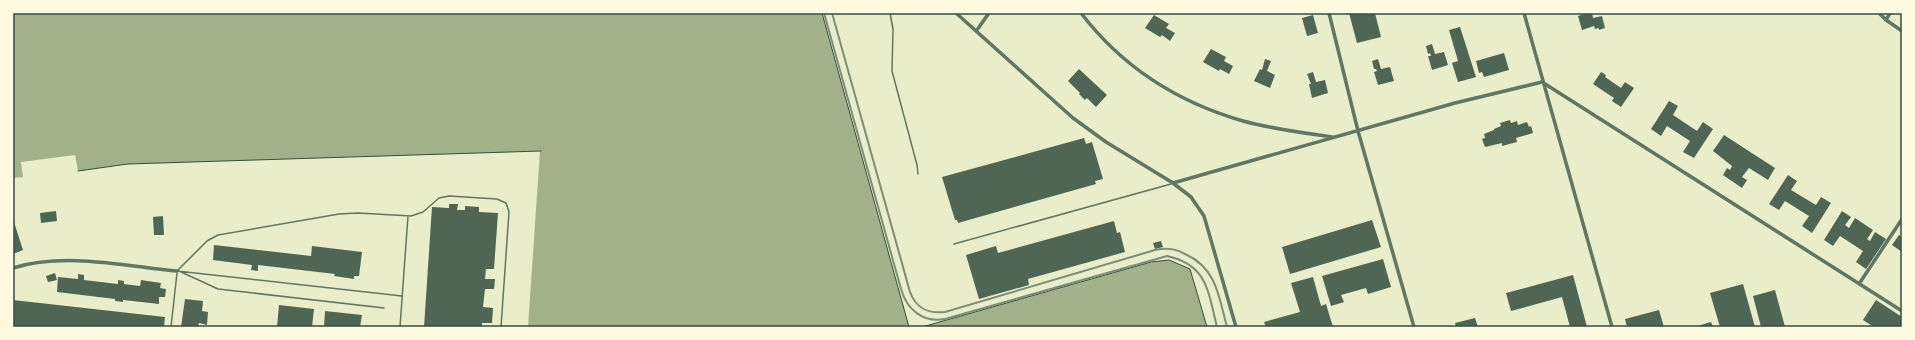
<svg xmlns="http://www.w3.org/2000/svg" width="1915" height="340" font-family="Mulish,sans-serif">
  <rect width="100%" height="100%" fill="#e9edc9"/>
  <path fill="#a3b18a" d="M13,13h809l87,314h-381l12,-176 -412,13 -50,7 -3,-16 -54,7 2,15 -10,1z
    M1169,260l21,9 17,58h-285l229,-65z"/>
  <path fill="#4f6655" d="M1349,13h26l6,24 -24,6z
    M1587,13h5l1,5 9,-2 3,12 -6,2v-2l-4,1 -1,-3 -12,4 -4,-14z
    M1154,15l15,9 -3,4 9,5 -5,8 -8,-6 -2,2 -15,-9z
    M1313,15l5,18 -11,3 -5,-18z
    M1460,27l16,50 -18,5 -6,-19 6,-2 -9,-31z
    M1432,44l3,10 9,-2 4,13 -16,5 -4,-14h3l-1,-3 -2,1 -2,-8z
    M1211,49l15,8 -2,4 9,5 -4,8 -9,-5 -1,2 -16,-9z
    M1504,53l5,17 -25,7 -2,-5 -3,1 -3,-12z
    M1265,59l6,2 -4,10 8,4 -5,13 -16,-7 6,-12 2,1z
    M1378,59l3,10 9,-2 4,14 -16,4 -4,-13 3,-1 -1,-2h-2l-2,-8z
    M1079,69l28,26 -11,12 -9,-9 -2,2 -6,-6 1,-1 -12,-12z
    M1313,72l3,10 9,-2 3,13 -16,5 -3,-14h2l-4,-10z
    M1601,72l5,3 -1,2 16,11 4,-6 9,6 -13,19 -9,-6 2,-3 -21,-14z
    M1669,101l9,5 -5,9 24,16 6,-9 10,7 -19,29 -11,-6 7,-11 -23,-15 -6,10 -10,-7z
    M1510,120l1,3 6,-2 1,4 9,-3 2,5 2,-1 2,7 -17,5 1,4 -15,4v-3l-17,4 -3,-8 3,-1 -1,-4 10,-4v-1l7,-3 -1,-3z
    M1724,135l51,33 -7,12 -19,-12 -7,9 5,3 -5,8 -19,-13 4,-7 3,2 2,-4 -19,-15z
    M1084,138l2,6 6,-2 11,37 -8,2 1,3 -138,39 -1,-3h-2l-13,-43z
    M1788,175l9,6 -6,9 25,15 5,-8 10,6 -19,30 -10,-7 7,-10 -24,-15 -6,9 -10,-6z
    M449,204h9l-1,6h8v-4l14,1v5l19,1 -4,56h-8l-1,10h10l-1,10h-9l-2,18 10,1 -1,15h-10v4h-58l8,-120 17,1z
    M56,211l1,10 -16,2 -1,-10z
    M1842,211l9,6 -6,8 4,3 6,-10 18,12 -6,9 3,2 5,-9 11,7 -20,30 -10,-7 7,-11 -23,-15 -7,10 -9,-6z
    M163,216l1,19h-10l-1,-18z
    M13,219l10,31 -10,4z
    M1372,220l9,27 -91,27 -8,-27z
    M1114,221l3,12 3,-1 5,20 -97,27 1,6 -50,14 -13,-44 30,-9 2,7z
    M1899,235l3,2v15l-10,-7z
    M1161,241l2,6 -8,2 -2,-6z
    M214,245l97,11 1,-10 50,6 -3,24h-5v3l-20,-3 1,-2 -77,-9v6l-7,-1 1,-5 -39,-5z
    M1383,259l8,28 -23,7 -2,-6 -25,7 3,7 -13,4 -9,-30z
    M55,273l2,7 -9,2 -2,-6z
    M78,274l6,1v5l34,4v-4l6,1v3l16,2 1,-6 20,3 -1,5 6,1 -1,8h-6v7l-36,-4v2l-8,-1v-2l-58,-7 1,-15 20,2z
    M1573,275l14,52h-17l-8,-30 -51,14 -5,-18z
    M1313,277l8,29 5,-2 7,23h-67l-2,-5 36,-10 -9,-29z
    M1743,284l12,43h-35l-10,-34z
    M1775,290l10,37h-24l-8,-31z
    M185,299l18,2 -1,10 6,1 -1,13 -8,-2 -1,4h-17z
    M13,300l152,17 -1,10h-151z
    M1876,300l26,17v10h-28l-11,-7z
    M279,305l35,4 -2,18h-35z
    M1659,310l5,17h-37l-2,-8z
    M325,311l37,4 -2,12h-36z
    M1475,318l3,9h-22l-1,-4z
    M1711,322l2,5h-19z"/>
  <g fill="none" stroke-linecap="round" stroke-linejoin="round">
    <path stroke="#344e41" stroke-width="1" d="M822,13l87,314
      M78,171l50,-7 413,-13
      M922,327l229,-65 18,-2 21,9 17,58"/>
    <path stroke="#617663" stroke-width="1.5" d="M890,13l3,16 -1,42 25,94 1,9
      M954,244l217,-60
      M177,271l30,-30 11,-6 121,-21 19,-1 53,3 12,-4 16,-14 10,-2 48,3 9,4 3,9 -8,115
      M177,271l225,25
      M179,271l39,18 166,19
      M171,327l6,-54
      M400,327l8,-111"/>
    <path stroke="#617663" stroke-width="3.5" d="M956,13l117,105 33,24 67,41 18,14 13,19 32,111
      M1081,13c42,55 96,89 162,108 29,8 60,12 90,16
      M1329,13l29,118 56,196
      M1524,13l88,314
      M1879,13l7,7 16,11
      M1886,20l4,-7
      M977,30l12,-17
      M1542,82l360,229
      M1173,183l282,-80 87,-21
      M13,268c51,-16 112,-2 164,3
      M1859,284l43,-65"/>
    <path stroke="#7c8e77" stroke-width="2" d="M824,13l77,276c6,21 22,34 44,30l222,-63c41,9 41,36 50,71
      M832,13l78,279c6,16 17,22 35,20l210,-62c12,-3 21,-1 32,5 30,14 32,43 40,72"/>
  </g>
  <rect width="1915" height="340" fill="none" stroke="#fefae0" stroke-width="28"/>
  <rect x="14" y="14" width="1887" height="312" fill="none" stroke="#344e41" stroke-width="1.5"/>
</svg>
